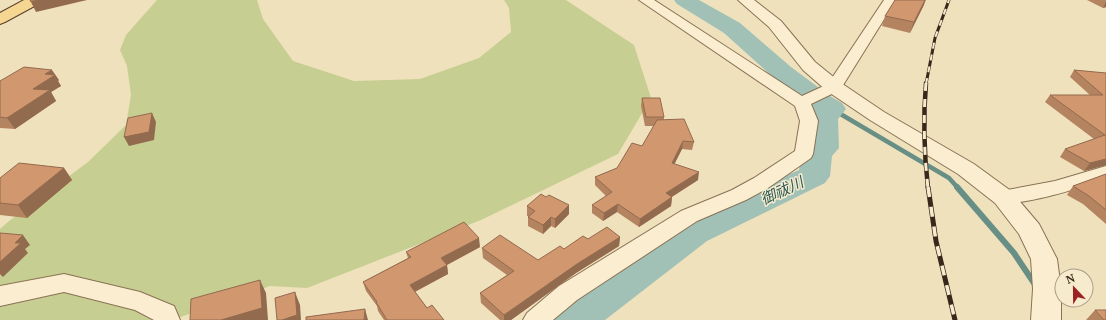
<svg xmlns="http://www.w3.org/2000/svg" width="1106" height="320" font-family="'PT Serif','Noto Sans JP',serif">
  <rect width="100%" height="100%" fill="#f0e1bd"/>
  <path fill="#c7ce91" d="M157,0h100l6,19 30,42 61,20 66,-2 59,-21 32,-26 -2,-24 -5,-8h62l68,45 17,53 -33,56 -137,66 -174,68 -37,-2 -98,34h-172v-91l9,-8 79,-59 38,-37 5,-30 -4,-29 -7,-16 6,-15z"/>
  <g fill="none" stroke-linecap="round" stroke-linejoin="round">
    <path stroke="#688f85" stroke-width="4.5" d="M832,109l117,69 9,10"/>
    <path stroke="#688f85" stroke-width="6" d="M957,187l57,66 22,33"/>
    <path fill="#a1c1b7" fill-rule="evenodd" d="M674,0h25l41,23 51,44 39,29 12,7 4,6 -8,10 1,29 -7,8 -2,20 -5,7 -118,58 -102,79h-51l6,-12 121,-85 118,-53 3,-17 7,-8 1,-27 5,-7 -42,-34 -49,-44 -47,-29z"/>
    <defs>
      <path id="minor" d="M639,0h15l148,96 26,-12 56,-84h12l-56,90 -29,14 7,17 -5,33 -2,4 -43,30 -22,12 -49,21 -120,79 -24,20h-30l4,-7 32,-27 122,-75 51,-21 22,-12 41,-27 5,-30 -5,-15z
        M1106,166v13c-23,8 -88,29 -110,23l-3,-5 3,-5 59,-11z
        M64,274l76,18 34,14 6,14h-26l-19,-10 -71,-18 -64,14v-20z"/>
      <path id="tertiary" d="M738,0h16l27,21 34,41 26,21 43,29 90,52 37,27 28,33 18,35 4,30v31h-30l2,-31 -2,-30 -12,-25 -24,-31 -37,-29 -88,-54 -43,-29 -24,-21 -34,-43z"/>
      <path id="primary" d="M24,0h18l-2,3 -35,19 -5,2v-11z"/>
    </defs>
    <use href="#minor" stroke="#897155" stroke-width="2"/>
    <use href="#tertiary" stroke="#897155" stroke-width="2"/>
    <use href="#primary" stroke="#563e2a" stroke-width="2"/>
    <use href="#minor" fill="#fbeed0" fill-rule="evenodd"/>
    <use href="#tertiary" fill="#fbeed0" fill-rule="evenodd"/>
    <use href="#primary" fill="#f6d792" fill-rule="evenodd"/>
    <defs>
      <path id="rail-far2" d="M926,84l9,-46 14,-38"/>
      <path id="rail-far1" d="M926,83c-3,35 -2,70 2,105"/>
      <path id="rail" d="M928,187l8,54 19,79"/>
    </defs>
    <use href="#rail-far2" stroke="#37281b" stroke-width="3"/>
    <use href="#rail-far1" stroke="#37281b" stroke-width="4.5"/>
    <use href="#rail" stroke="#37281b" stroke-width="5"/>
    <use href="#rail-far2" stroke="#f7ebcd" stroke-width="2" stroke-dasharray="6" stroke-linecap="butt"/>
    <use href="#rail-far1" stroke="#f7ebcd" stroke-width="3" stroke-dasharray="8" stroke-linecap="butt"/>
    <use href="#rail" stroke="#f7ebcd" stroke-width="3.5" stroke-dasharray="10" stroke-linecap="butt"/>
  </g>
  <path fill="#b48360" d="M895,0h31l-16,33 -28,-7 3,-10z
    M1087,0h19v7l-3,1z
    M1074,70l32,3v92l-22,6 -24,-14 5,-8 29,-10 -49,-37 5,-7h40l-20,-18z
    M59,80l-1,1 3,5 -10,6 5,9 -41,28 -15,-1v-47z
    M642,98l22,19v3l30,22 -2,8 -10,-1 -8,15 24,16 -26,17 -1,9 -32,21 -22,-15 -14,9 -11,-8v-8l14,-9 -11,-11v-8l22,-9 25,-22 12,-20h-9l-4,-20z
    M64,168l8,12 -45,38 -27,-3v-37z
    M1106,174v50l-23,-20 -16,-9 6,-9z
    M527,206l42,8 -14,14 -4,-2 -8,8 -15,-8v-10h-1z
    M620,237l-1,9 -43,27 -65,47h-11l-19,-17 -1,-10 27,-18 -24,-17 -1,-10 56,12 50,-21z
    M480,247l-33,18 1,9 -33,18 12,16 17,12h-60l-6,-9 -1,-5 -11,-15 -3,-9 45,-24 -2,-6z
    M1095,310l11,10h-20z"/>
  <path fill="#926a4e" d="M38,0h49l-51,12 -5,-10z
    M925,0l-1,5 -14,28 4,-11z
    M1106,2v5l-3,1z
    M52,70l7,10 -1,1 3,5 -10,6 5,9 -41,28 -8,-11 38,-44z
    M152,113l4,9 -2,18 -25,6 -5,-9z
    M683,141l-1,8 -11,22 1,-8z
    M1106,158v7l-22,6 6,-8z
    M64,168l8,12 -45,38 -9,-13z
    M699,172l-1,8 -33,21 1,-8z
    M672,197l-1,9 -32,21 1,-8z
    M618,204l-1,8 -14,9 1,-8z
    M569,205v9l-14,14v-9z
    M551,217v9l-8,8v-9z
    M23,235l7,10 -5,4 3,4 -25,24 -3,-3v-12l15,-19z
    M620,237l-1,9 -43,27 -65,47h-7v-5l73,-51z
    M479,238l1,9 -37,20 -2,-9z
    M447,265l1,9 -36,19 -2,-8z
    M260,280l6,13 2,27h-47z
    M295,292l5,13 1,15h-19z
    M365,309l3,11h-4z"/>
  <path fill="#d19870" stroke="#926a4e" d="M30,0h8l-7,2z
    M895,0h30l-11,22 -29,-6z
    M24,67l28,3 -7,4 10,1 -22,14 17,1 -43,28 -7,-1v-36z
    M1074,70l32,3v86l-16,4 -25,-14 40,-14 -55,-40h53z
    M642,98h18l4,19h-18z
    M152,113l-3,19 -25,5 4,-19z
    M684,119l10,23 -11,-1 -11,22 27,9 -33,21 6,4 -32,22 -22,-15 -14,9 -12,-8 20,-13 -17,-15 22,-9 15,-25 10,3 15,-26z
    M19,163l45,5 -46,37 -18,-2v-25z
    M1106,174v36l-17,-14 -16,-10z
    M541,194l5,3 3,-2 20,10 -14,14 -4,-2 -8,8 -15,-8 7,-6 -8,-5z
    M464,222l15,16 -38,20 6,7 -37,20 17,23 5,-3 12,15h-57l-11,-18h1l-14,-20 48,-25 -5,-5z
    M607,227l13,10 -43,27 -73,51 -24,-22 34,-22 -32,-23 18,-13 38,25 22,-14 4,3 19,-13 5,3z
    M0,233l23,2 -8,8h6l-21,19z
    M260,280l2,28 -41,12h-31l1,-21z
    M295,292l2,23 -15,5h-5l-2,-22z
    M365,309l-1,11h-58v-3z
    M1095,310h11v10h-2z"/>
  <g text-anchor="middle" stroke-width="3" stroke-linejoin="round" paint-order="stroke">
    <g font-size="15" font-style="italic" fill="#295855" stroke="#f7ebcd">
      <text transform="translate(782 191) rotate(-25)" y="5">御祓川</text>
    </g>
  </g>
  <g transform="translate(1074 288) rotate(338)"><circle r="19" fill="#f7ebcd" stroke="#aa9d86"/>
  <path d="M0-3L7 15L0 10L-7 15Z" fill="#9b2223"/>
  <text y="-6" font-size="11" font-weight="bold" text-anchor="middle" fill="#37281b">N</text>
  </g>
</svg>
